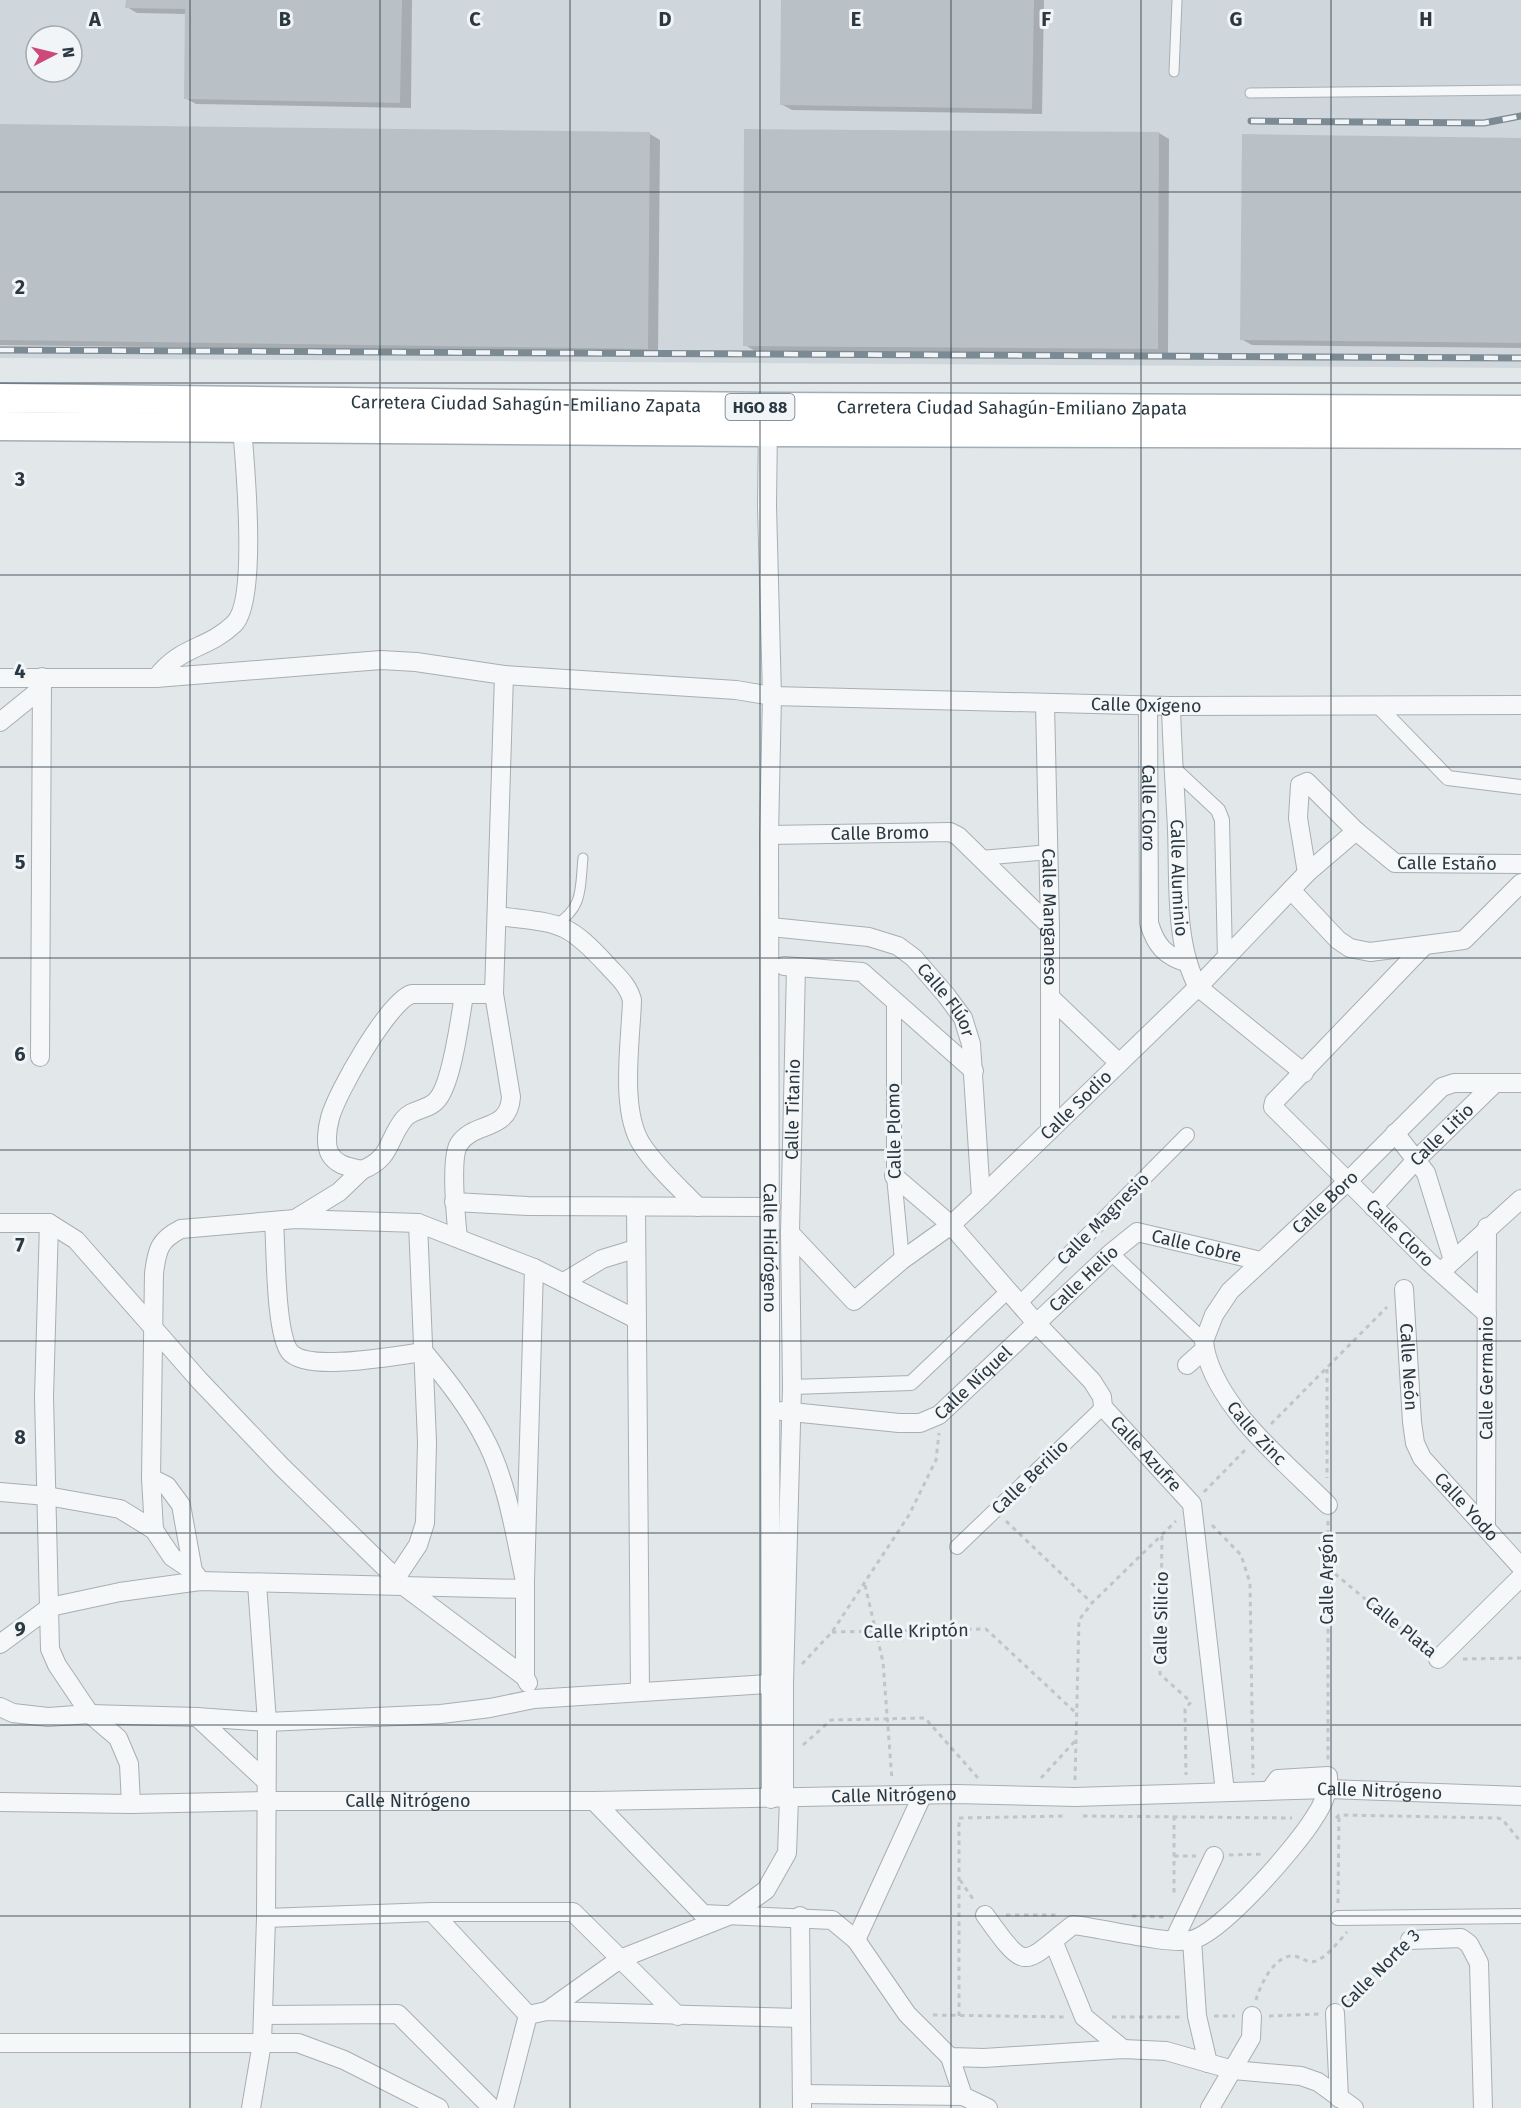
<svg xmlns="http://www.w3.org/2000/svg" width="1521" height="2108" font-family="'Fira Sans',sans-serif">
  <rect width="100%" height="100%" fill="#e2e7ea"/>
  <path fill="#d0d7dc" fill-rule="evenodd" d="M0,0h1521v368l-1521,-10zM36,36h36v36h-36z"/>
  <path fill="#0003" d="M127,0h285l-1,108 -215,-4 -11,-6 1,-84 -49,-1 -10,-6z
    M783,0h261l-2,114 -250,-4 -11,-6z
    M0,126l650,8 10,6 -2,214 -658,-9z
    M1159,133l10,6 -1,215 -413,-3 -10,-6z
    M1521,139v209l-269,-3 -11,-6z"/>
  <path fill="#b9c1c7" d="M126,0h276l-2,103 -216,-4 1,-90 -60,-1z
    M781,0h253l-2,109 -252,-4z
    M0,124l650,8 -2,217 -648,-9z
    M744,129l415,3 -1,217 -415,-3z
    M1242,134l279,4v205l-281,-3z"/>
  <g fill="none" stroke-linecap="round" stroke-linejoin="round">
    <defs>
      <path id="service" d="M1174,72l3,-72
        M1250,93l271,-3
        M556,924c28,-16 24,-38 27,-66"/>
      <path id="pedestrian" d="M1378,706l70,72 73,9
        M1173,768l45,42 4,10 3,140
        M981,858l68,-6
        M894,1001v175l8,84
        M1111,1253l93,88
        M1019,1304l168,-169
        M792,1387l119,-4 97,-92
        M957,1547l146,-140
        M1338,1918l183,-2"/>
      <g id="minor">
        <path id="s1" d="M768,424l-1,82 5,190 -3,139 2,964"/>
        <path id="s2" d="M0,678h156l225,-18 35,2 88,13 232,15 36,6 399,10 350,-1"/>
        <path d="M156,678c25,-33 51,-28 78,-54 24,-23 11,-161 8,-197"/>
        <path id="s3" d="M1045,704l5,222v203"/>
        <path id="s4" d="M1148,706l1,217c7,23 16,33 39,40"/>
        <path id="s5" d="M1171,706c1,41 4,82 6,123 2,48 -3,115 21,158l106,86"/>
        <path d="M0,722l42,-34"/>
        <path id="s6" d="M769,835l181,-3 8,4 92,90"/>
        <path id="s7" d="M1307,873l-9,-55 2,-33 7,-3 49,49 39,32 126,1"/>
        <path d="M1291,890l47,50 12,8 20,4 94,-12 57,-57"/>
        <path d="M498,916c61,8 67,3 110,50 10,11 20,19 24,34 -1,40 -13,110 10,145 15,23 37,42 56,62"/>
        <path id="s8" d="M771,927l98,10 29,9 16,12 32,37 17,23 8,26 10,153"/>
        <path id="s9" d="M1423,947l-149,155 -1,5 156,155 58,52"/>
        <path d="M784,966l78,6 112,99"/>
        <path d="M1050,997l69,66"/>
        <path d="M40,1057l2,-380"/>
        <path d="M1395,1133l31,40 27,87"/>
        <path d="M362,1170c30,-12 25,-30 42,-51 8,-10 24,-9 32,-18 16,-15 24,-83 28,-106"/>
        <path id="s10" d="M894,1176l57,49 86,99 55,57 10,16 1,10 89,97 33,288"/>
        <path d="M454,1202l74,4 243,1"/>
        <path d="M636,1207l4,484"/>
        <path id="s11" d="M1373,1207l43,-47 79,-77"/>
        <path d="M295,1219l44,-27 23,-22c-12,-3 -25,-4 -32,-16 -5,-9 -3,-25 0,-36 6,-24 59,-118 82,-124h82"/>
        <path d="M274,1221c2,26 1,113 16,131 18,21 107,3 134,0 24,29 46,57 63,91 21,42 28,93 38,138"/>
        <path d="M0,1223h49l27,17 123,140 83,87 123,120 120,90"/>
        <path d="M49,1223l-5,174 6,252 7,16 33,49 28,24 11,26 2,40"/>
        <path id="s12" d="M790,1233l64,68 48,-41 49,-35 30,-28 217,-210 109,-114 49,-42"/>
        <path d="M458,1238c-2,-18 -8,-81 1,-94 15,-23 50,-12 52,-47l-17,-103 10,-319"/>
        <path d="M1445,1268l76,-69"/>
        <path d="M564,1282l38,-23 33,-10"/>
        <path id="s13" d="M1404,1289l8,133 3,21 7,15 99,109"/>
        <path id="s14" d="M1205,1349c13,60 80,113 123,156"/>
        <path id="s15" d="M1187,1365l18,-16 -1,-8 10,-26 16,-24 118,-110 94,-94 12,-4h67"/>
        <path id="s16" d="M782,1411l117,12h21l19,-8 172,-162 26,-21 124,29"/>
        <path d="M151,1478l16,8 14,19 12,66 4,5"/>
        <path d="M0,1492l47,4 73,13 34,21 18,27 21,14"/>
        <path id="s17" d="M1486,1526l1,-299"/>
        <path d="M154,1530l-3,-52 3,-205c3,-23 5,-33 27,-44l114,-10 123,4 116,45 102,51"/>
        <path d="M396,1578l22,-33 7,-22 2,-81 -9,-219"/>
        <path d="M0,1644l50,-37 70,-15 80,-11 325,8"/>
        <path d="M1438,1659l83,-82"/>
        <path d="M528,1683l-3,-6v-96l9,-313"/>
        <path d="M0,1707l13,6 35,4 42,-3 107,3 70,5 174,-8 49,-6 44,-9 235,-15"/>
        <path d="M197,1717l69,64"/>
        <path id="s18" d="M784,1799v-116l8,-296 -2,-154 6,-266"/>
        <path d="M594,1801l109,113 129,6 24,20 51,74 43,43 34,1 139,-9 43,2 67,19 68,6 17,6 36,26"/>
        <path id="s19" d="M0,1802l131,2 135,-3h328l362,-7 119,3 253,-8 193,7"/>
        <path d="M432,1912l96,103"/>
        <path d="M985,1915c43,60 37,49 88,10 28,3 95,20 118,15 30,-6 106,-94 123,-122 9,-13 15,-27 14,-42l-50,3 -8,11"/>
        <path d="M800,1916l2,192"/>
        <path d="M266,1918l166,-6h141l105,104"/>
        <path d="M856,1940l66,-144"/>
        <path d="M1174,1940l40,-84"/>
        <path d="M1192,1940l5,76 11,47"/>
        <path d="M1410,1940l51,-2 8,6 10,19 4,145"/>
        <path d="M1054,1943l30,74 39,32"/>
        <path d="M547,2011l73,-52 111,-44 35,-25 21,-37 2,-54"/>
        <path d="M1335,2013l4,85"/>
        <path d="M264,2015l134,-1 94,94"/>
        <path d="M528,2015l19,-4 254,7"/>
        <path d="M0,2043h298l46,17 95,48"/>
        <path d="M950,2057l13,39"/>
        <path d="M802,2094l161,2 25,12"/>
        <path d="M251,2108l11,-65 4,-125 1,-196 -10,-138"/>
        <path d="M504,2108l24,-93"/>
        <path d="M1210,2108l41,-70 1,-22"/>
      </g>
      <g id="primary">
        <path id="s20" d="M0,398l769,9 752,3"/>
        <path d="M0,426l768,6 753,2"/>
      </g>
    </defs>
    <use href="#service" stroke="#a7afb4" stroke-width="11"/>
    <use href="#pedestrian" stroke="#a7afb4" stroke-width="16"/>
    <use href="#minor" stroke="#a7afb4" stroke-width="20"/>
    <use href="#primary" stroke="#a2aeb6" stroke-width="31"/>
    <path stroke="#c0c5c9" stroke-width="3" stroke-dasharray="4.5 4.5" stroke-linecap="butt" d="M1327,1369v109
      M1271,1424l116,-117
      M1204,1492l43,-44
      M1006,1521l86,82
      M1328,1521v239
      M1212,1525l29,30 9,28 3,192
      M1162,1536l-2,138 31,28 -6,7 1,66
      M1328,1568l96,80
      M865,1585l18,77 9,118
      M832,1632l154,-3 90,84
      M1463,1659l58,-1
      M802,1664l30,-32 77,-117 27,-55 3,-27
      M803,1745l28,-25 94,-2 53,60
      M1041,1778l34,-37
      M1075,1780l4,-160 13,-17 84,-82
      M1083,1816l209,2
      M1174,1816v79
      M1336,1818l3,-3 158,3 5,1 19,23
      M1229,1855l36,-1
      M1174,1856h22
      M960,1880l15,22
      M1338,1903l1,-88
      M1006,1915h50
      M1132,1916l35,1
      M1256,2000c4,-15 19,-46 38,-44 8,1 13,8 22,5 11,-4 23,-20 31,-29
      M1348,2001l51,-50
      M933,2015l134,2
      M959,2016v-198l108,-2
      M1214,2016h21
      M1269,2016l50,-2
      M1112,2017h69"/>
    <use href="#service" stroke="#f5f7f9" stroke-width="9"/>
    <use href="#pedestrian" stroke="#f5f7f9" stroke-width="14"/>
    <use href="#minor" stroke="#f5f7f9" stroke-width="18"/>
    <use href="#primary" stroke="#fff" stroke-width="28"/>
    <defs>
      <path id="rail" d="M1251,121l233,2 37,-7
        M0,350l1521,8"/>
    </defs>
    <use href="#rail" stroke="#7c8a94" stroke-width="7"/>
    <use href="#rail" stroke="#f2f5f8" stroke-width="4.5" stroke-dasharray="14" stroke-linecap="butt"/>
  </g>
  <path fill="none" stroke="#2a3842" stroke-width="1.5" stroke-opacity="0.55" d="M190,0v2108M380,0v2108M570,0v2108M760,0v2108M951,0v2108M1141,0v2108M1331,0v2108M0,192h1521M0,383h1521M0,575h1521M0,767h1521M0,958h1521M0,1150h1521M0,1341h1521M0,1533h1521M0,1725h1521M0,1916h1521"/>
  <g text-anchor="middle" stroke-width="6" stroke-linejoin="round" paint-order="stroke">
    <rect fill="#f2f5f8" stroke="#667179" stroke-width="1.5" x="725.5" y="394" width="69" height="26" rx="4.5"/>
    <g font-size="16" font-weight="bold" fill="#2a3842">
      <text x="760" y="413">HGO 88</text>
    </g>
    <g font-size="18" fill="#2a3842" stroke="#f2f5f8">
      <text dy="6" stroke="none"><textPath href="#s20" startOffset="526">Carretera Ciudad Sahagún-Emiliano Zapata</textPath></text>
      <text dy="6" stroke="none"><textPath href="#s20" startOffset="1012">Carretera Ciudad Sahagún-Emiliano Zapata</textPath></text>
      <text dy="6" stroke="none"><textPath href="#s2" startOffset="1149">Calle Oxígeno</textPath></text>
      <text dy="6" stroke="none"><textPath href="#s4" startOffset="102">Calle Cloro</textPath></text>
      <text dy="6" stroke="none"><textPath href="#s6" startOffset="111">Calle Bromo</textPath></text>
      <text dy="6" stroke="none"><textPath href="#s7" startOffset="268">Calle Estaño</textPath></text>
      <text dy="6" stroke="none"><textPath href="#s5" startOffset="172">Calle Aluminio</textPath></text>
      <text dy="6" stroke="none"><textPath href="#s3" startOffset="213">Calle Manganeso</textPath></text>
      <text dy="6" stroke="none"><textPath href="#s8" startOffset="202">Calle Flúor</textPath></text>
      <text dy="6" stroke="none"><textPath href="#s12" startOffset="390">Calle Sodio</textPath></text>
      <text dy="6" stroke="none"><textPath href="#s18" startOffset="690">Calle Titanio</textPath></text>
      <text transform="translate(894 1131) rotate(-91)" y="6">Calle Plomo</text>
      <text dy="6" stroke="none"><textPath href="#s11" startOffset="100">Calle Litio</textPath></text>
      <text dy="6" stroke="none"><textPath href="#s15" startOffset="219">Calle Boro</textPath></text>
      <text transform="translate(1103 1219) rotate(-45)" y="6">Calle Magnesio</text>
      <text dy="6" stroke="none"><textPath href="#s9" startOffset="399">Calle Cloro</textPath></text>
      <text dy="6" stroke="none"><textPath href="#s16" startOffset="490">Calle Cobre</textPath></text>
      <text dy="6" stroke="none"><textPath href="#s1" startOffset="824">Calle Hidrógeno</textPath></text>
      <text dy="6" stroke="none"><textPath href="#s16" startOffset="358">Calle Helio</textPath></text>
      <text dy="6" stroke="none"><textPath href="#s13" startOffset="78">Calle Neón</textPath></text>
      <text dy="6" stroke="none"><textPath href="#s17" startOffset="148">Calle Germanio</textPath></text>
      <text dy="6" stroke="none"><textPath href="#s16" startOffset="206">Calle Níquel</textPath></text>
      <text dy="6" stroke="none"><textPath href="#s14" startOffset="100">Calle Zinc</textPath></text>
      <text dy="6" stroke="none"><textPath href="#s10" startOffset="378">Calle Azufre</textPath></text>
      <text transform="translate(1030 1477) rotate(-44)" y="6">Calle Berilio</text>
      <text dy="6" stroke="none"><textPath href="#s13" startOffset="237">Calle Yodo</textPath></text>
      <text transform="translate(1327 1579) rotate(-90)" y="6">Calle Argón</text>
      <text transform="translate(1161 1618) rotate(-89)" y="6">Calle Silicio</text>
      <text transform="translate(1401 1627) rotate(39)" y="6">Calle Plata</text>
      <text transform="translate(916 1631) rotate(-1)" y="6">Calle Kriptón</text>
      <text dy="6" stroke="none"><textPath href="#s19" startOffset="1380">Calle Nitrógeno</textPath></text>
      <text dy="6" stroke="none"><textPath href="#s19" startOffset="894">Calle Nitrógeno</textPath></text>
      <text dy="6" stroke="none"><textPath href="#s19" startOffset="408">Calle Nitrógeno</textPath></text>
      <text transform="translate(1380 1969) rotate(-45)" y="6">Calle Norte 3</text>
    </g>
  </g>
  <g font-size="20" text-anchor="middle" font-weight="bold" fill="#2a3842" stroke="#f2f5f8" stroke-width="6" stroke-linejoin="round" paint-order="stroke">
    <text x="95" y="26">A</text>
    <text x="285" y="26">B</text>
    <text x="475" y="26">C</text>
    <text x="665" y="26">D</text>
    <text x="856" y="26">E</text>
    <text x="1046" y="26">F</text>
    <text x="1236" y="26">G</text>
    <text x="1426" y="26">H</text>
    <text x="20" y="294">2</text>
    <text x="20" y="486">3</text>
    <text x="20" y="678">4</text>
    <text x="20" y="869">5</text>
    <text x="20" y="1061">6</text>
    <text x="20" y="1252">7</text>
    <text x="20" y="1444">8</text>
    <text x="20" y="1636">9</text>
  </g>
  <g transform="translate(54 54) rotate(83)"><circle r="28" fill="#f2f5f8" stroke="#a2a9af" stroke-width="1.5"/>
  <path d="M0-4.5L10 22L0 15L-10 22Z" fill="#cd4978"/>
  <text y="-9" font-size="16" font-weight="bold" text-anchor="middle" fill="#2a3842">N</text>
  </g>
</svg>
